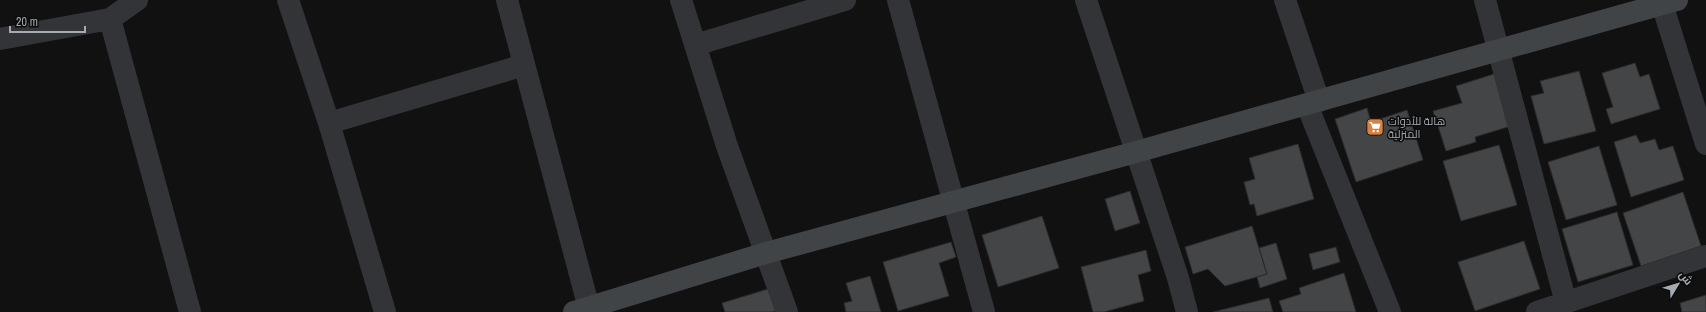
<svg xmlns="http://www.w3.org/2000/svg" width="1706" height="312" font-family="'Archivo Narrow',Cairo,sans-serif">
  <rect width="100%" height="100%" fill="#111112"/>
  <path fill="#434547" stroke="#2b2c2e" d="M1635,63l5,14 9,-3 11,35 -49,15 -5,-15 7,-2 -11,-34z
    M1579,71l17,60 -52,13 -13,-48 13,-3 -4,-12z
    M1494,74l17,52 -36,11 1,5 -30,9 -13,-40 29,-8 -6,-17z
    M1367,108l4,14 36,-12 16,50 -67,22 -21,-63z
    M1636,135l4,8 15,-4 4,11 14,-4 11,34 -53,17 -17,-55z
    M1298,144l16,55 -57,17 -3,-12 -4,1 -6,-23 11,-3 -6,-21z
    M1499,145l18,60 -56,16 -18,-60z
    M1599,146l18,59 -51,15 -18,-58z
    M1130,191l10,32 -25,8 -10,-32z
    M1683,192l18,54 -60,20 -18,-53z
    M1617,212l16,53 -55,17 -16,-53z
    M1042,216l17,52 -61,19 -16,-52z
    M1252,226l15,48 -42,12 -17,-17 -15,5 -8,-27z
    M1524,241l16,48 -65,22 -17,-49z
    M951,242l5,15 -17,6 10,33 -51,15 -15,-49z
    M1276,243l11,36 -27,9 -3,-11 10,-3 -8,-26z
    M1336,247l4,15 -27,8 -4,-16z
    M1146,250l5,21 -13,4 6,26 -40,11h-11l-12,-45z
    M1344,273l12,39h-73l-4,-11 22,-7 -2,-6z
    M870,276l11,36h-35l-2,-9 8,-2 -6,-18z
    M771,288l7,22 -6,2h-47l-3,-9z
    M1706,295v17h-24l-2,-9z
    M1269,298l4,14h-60z"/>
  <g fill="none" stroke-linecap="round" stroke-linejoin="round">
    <path stroke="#323437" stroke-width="22" d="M288,0l41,123 56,189
      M507,0l83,312
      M681,0l46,146 60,166
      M898,0l86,312
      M1086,0l92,278 9,34
      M1285,0l34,101
      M1485,0l81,303
      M1662,4l44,140
      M110,19l80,293
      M0,39l110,-20 27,-19
      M695,45l150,-45
      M1307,105l83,207
      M329,123l195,-58
      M1537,312l169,-56"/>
    <path stroke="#414446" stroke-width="22" d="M574,312l192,-59 370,-101 541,-152"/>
  </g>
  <defs>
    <symbol id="supermarket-square" viewBox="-11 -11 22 22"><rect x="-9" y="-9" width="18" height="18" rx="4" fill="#db8140" stroke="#0c0c0d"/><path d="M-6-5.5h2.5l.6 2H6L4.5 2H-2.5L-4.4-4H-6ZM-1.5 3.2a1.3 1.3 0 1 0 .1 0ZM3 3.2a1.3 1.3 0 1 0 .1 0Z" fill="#fff"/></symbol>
  </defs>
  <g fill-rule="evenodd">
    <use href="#supermarket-square" x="1365" y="117" width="20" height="20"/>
  </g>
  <g text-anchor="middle" stroke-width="3" stroke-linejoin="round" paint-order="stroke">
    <g font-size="11" fill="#a4abb1" stroke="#0c0c0d" text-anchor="start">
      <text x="1388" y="125">هالة للأدوات<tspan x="1388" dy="13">المنزلية</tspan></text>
    </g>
  </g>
  <g transform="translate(1678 284) rotate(52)" stroke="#0c0c0d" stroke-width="3" paint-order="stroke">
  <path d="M0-3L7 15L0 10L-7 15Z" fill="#a4abb1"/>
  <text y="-6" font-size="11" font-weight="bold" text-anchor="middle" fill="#a4abb1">ش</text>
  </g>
  <path d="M10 26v6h75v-6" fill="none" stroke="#a4abb1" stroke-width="2"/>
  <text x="16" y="26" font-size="12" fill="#a4abb1" stroke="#0c0c0d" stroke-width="3" paint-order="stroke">20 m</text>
</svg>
